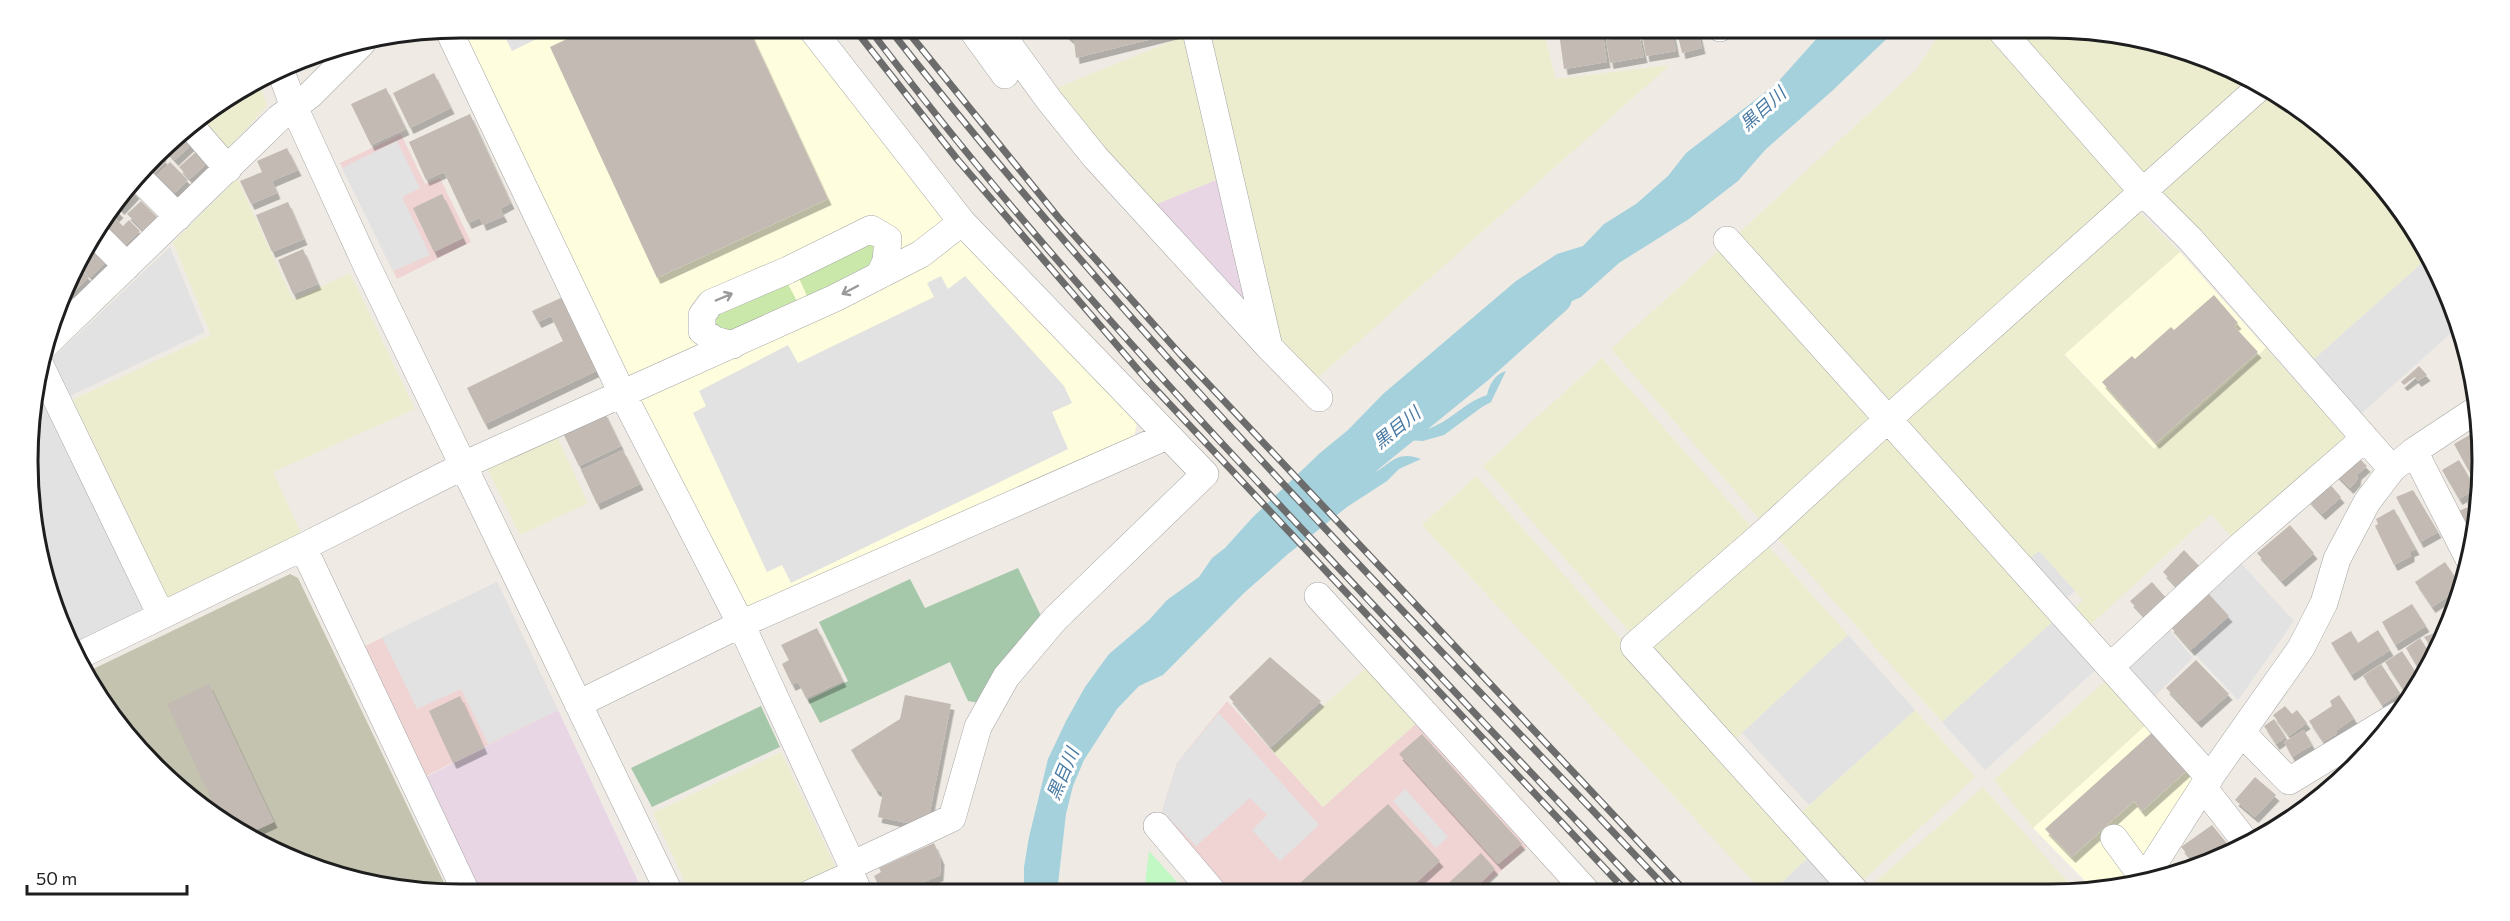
<svg xmlns="http://www.w3.org/2000/svg" width="2510" height="921" font-family="Commissioner,'Noto Sans JP',sans-serif">
  <defs>
    <filter id="shadow"><feDropShadow dx="3.5" dy="6" stdDeviation="0" flood-color="#0004"/></filter>
  </defs>
  <rect width="100%" height="100%" fill="#efebe4"/>
  <path fill="#efd4d3" d="M401,134l24,50 15,-6 31,64 -74,37 -57,-116z
    M497,582l61,128 -136,68 -61,-130z
    M1227,701l96,106 96,-86 111,123 -52,48h-249l-66,-71 -1,-10 15,-48z"/>
  <path fill="#e8d6e5" d="M1221,178l33,133 -100,-106z
    M558,710l86,184h-167l-55,-115z"/>
  <path fill="#fefddd" d="M461,27h334l169,209 174,181 -5,26 -374,166 -22,-5z
    M2180,252l86,96 -112,101 -90,-95z
    M2150,721l48,53 -75,111 -17,5h-12l-61,-62z"/>
  <path fill="#c3c3b0" d="M290,574l8,4 151,315 -101,-14 -80,-30 -71,-44 -97,-104 -15,-28z"/>
  <path fill="#ecedcf" d="M1283,27h259l14,52 114,-14 -357,317 -33,-39 -69,-302z
    M1957,27h22l150,169 -242,215 -155,-172 184,-169 20,-31z
    M2007,27h43l112,15 80,30 14,9 -107,98z
    M1187,35l34,143 -67,27 -100,-116z
    M258,78l9,28 -44,48 -26,-29 22,-19 -1,-2 26,-19z
    M2267,87l47,30 62,58 49,69 5,12 -118,105 -158,-173z
    M237,178l56,122 57,-27 65,136 -142,63 29,63 -140,66 -94,-199 143,-67 -38,-93z
    M2134,207l46,45 -116,103 90,94 112,-101 82,92 -112,102 -25,-28 -125,115 -16,-16 13,-13 -44,-49 -14,12 -131,-144z
    M1723,247l154,172 -114,104 -152,-174z
    M1602,358l152,172 -120,107 -151,-171z
    M1888,428l170,189 -116,105 -171,-191z
    M556,435l32,68 -68,32 -33,-67z
    M1476,476l336,378 -39,37h-11l-340,-366z
    M1762,539l86,96 -119,110 -87,-98z
    M1369,666l50,55 -96,86 -52,-57z
    M2112,675l38,46 -117,107 -39,-48z
    M1915,710l60,67 -119,110 -61,-69z
    M781,752l56,118 -51,23h-96l-37,-80z
    M1983,787l85,95 -9,8 -194,1z"/>
  <path fill="#cbe8ab" d="M868,241l11,4 -3,19 -69,32 -9,-20z
    M787,282l10,19 -67,31 -14,-1 -2,-16z"/>
  <path fill="#a5c7aa" d="M1018,568l24,50 -62,85 -12,-2 -18,-39 -130,61 -12,-23 40,-19 -29,-59 91,-43 15,29z
    M761,706l19,41 -128,60 -21,-39z"/>
  <path fill="#c1f8c4" d="M1149,851l37,41h-42z"/>
  <path fill="#e2e2e2" d="M500,27h61l-49,24z
    M397,141l23,47 -18,9 28,58 -37,16 -51,-103z
    M170,247l35,85 -139,66 -18,-35z
    M2430,256l31,68 -101,91 -48,-54z
    M941,276l7,13 17,-13 99,110 8,17 -20,9 16,37 -277,134 -9,-18 -15,7 -74,-159 13,-7 -7,-15 89,-46 10,18 136,-66 -7,-14z
    M37,379l111,230 -78,36 -10,-19 -25,-81 -4,-141z
    M2039,551l36,40 -14,12 -36,-40z
    M2238,560l56,61 -56,79 -47,-50 38,-34 -24,-26z
    M497,582l61,128 -70,34 -27,-55 -44,20 -35,-72z
    M2058,617l43,48 -116,105 -43,-48z
    M2167,627l26,31 -43,43 -31,-35z
    M1848,635l67,75 -106,95 -67,-72z
    M1219,713l100,112 -39,36 -28,-31 15,-15 -17,-17 -54,48 -34,-35 15,-48z
    M1405,789l43,48 -12,11 -43,-47z
    M1812,854l34,37h-73z"/>
  <path fill="#a5d1dc" d="M1827,27h72l-67,64 -66,58 -28,32 -49,38 -70,44 -38,34 -27,12 -27,25 -6,2 -10,-8 -10,-1 -10,7 -9,15 -39,28 -47,48 1,4 22,-9h4l2,10c24,-7 38,-27 62,-35 2,-10 8,-21 19,-24l-15,31 -9,5 -38,28 -21,6 -19,-1 -13,5 -8,11 -16,6 -5,13c25,0 28,-28 59,-16l-22,10 -12,12 -40,26 -59,47 -44,39 -81,82 -24,11 -22,23 -33,51 -11,26 -7,28 -9,79h-33v-26l5,-30 19,-78 18,-38 19,-34 24,-33 40,-34 18,-20 32,-23 13,-19 13,-10 27,-30 68,-65 28,-23 35,-36 133,-113 41,-27 26,-8 21,-22 32,-20 32,-28 18,-23 90,-69z"/>
  <g fill="none" stroke-linecap="round" stroke-linejoin="round">
    <path stroke="#a5d1dc" stroke-width="39" d="M1355,463l122,-99 76,-68"/>
  </g>
  <path fill="#c3bab3" filter="url(#shadow)" d="M592,27h156l80,172 -171,79 -107,-231z
    M1058,27h120l2,5 -104,26 -2,-17z
    M1584,27h18l5,35 -43,7 -5,-36 25,-4z
    M1641,27h30l5,24 -30,5z
    M1698,31l4,17 -20,5 -4,-17z
    M1639,34l5,23 -34,6 -4,-23z
    M434,73l17,35 -41,20 -17,-35z
    M386,88l20,41 -35,16 -20,-41z
    M470,114l41,89 -11,6 4,7 -21,9 -3,-7 -12,5 -24,-51 -18,8 -17,-38z
    M180,130l13,13 -18,17 -11,-12z
    M287,148l11,22 -26,11 5,12 -26,11 -11,-23 22,-9 -5,-11z
    M198,150l10,12 -18,17 -11,-12z
    M159,154l8,7 -19,19 -6,-6z
    M170,162l18,18 -18,17 -17,-18z
    M131,188l5,5 -15,16 -4,-4z
    M442,194l21,44 -29,14 -21,-44z
    M141,201l16,16 -14,13 -16,-16z
    M288,202l16,37 -32,13 -16,-37z
    M115,207l5,5 -18,17 -3,-3z
    M116,219l7,7 6,-6 11,11 -19,18 -17,-19z
    M87,241l20,20 -16,16 -14,-15z
    M303,249l15,35 -25,10 -15,-34z
    M76,264l13,13 -18,18 -6,-7z
    M2214,295l24,28 -4,3 24,26 -102,91 -54,-61 30,-26 3,3 36,-32 3,3z
    M563,297l35,73 -113,54 -18,-36 96,-47 -12,-25 -13,6 -6,-11z
    M2419,366l8,9 -9,6 -3,-4 -11,8 -3,-3z
    M604,411l17,35 -42,20 -17,-35z
    M2480,429l2,49 -7,4 -21,-38z
    M623,450l17,34 -43,20 -16,-34z
    M2356,455l11,11 -9,8 -1,6 -7,8 -15,-15z
    M2459,460l17,29 -17,10 -17,-29z
    M2327,481l14,16 -19,17 -15,-16z
    M2413,490l25,42 -18,10 -24,-45z
    M2481,495l-3,20 -14,6 -5,-10 9,-4 -1,-5z
    M2394,509l22,40 -5,2v5l-17,9 -19,-39 3,-2 -2,-5z
    M2290,525l24,28 -32,28 -25,-28z
    M2184,550l18,19 -22,21 -17,-18z
    M2445,562l17,25 -30,20 -17,-25z
    M2152,582l16,18 -21,19 -17,-18z
    M2208,593l21,23 -38,34 -21,-24z
    M2412,604l14,22 -31,19 -13,-23z
    M817,628l26,53 -37,17 -8,-16 -6,3 -10,-21 7,-4 -8,-15z
    M2378,630l12,20 -39,25 -20,-32 20,-12 7,12z
    M2442,630l-9,20 -9,-13z
    M2420,638l11,17 -9,20 -16,-27z
    M2402,651l18,28 -16,12 -19,-29z
    M1270,657l51,44 -50,46 -42,-50z
    M2196,660l33,34 -31,28 -32,-34z
    M2381,664l19,29 -18,12 -19,-29z
    M209,684l65,138 -28,13 -25,-15 -54,-116z
    M905,695l46,9 -23,118 -6,4 -44,-9 5,-25 -7,-2 -25,-40 49,-31z
    M2339,695l15,23 -17,12 -1,4 -13,8 -14,-21 23,-15 -2,-5z
    M460,696l24,52 -31,15 -24,-52z
    M2285,706l7,8 5,-4 10,13 -18,13 -16,-21z
    M2274,719l12,18 -10,7 -12,-18z
    M2157,728l35,38 -50,45 -8,-10 -62,56 -27,-28z
    M2304,730l8,15 -20,12 -8,-15z
    M1422,734l100,110 -24,20 -99,-110z
    M2255,777l21,18 -21,22 -20,-17z
    M1388,804l52,57 -34,31h-116z
    M2212,825l22,27 -39,11 -14,-16z
    M934,843l7,16 -1,16 -40,18h-18l-8,-17 7,-4 -2,-4z
    M1481,853l14,16 -24,23h-32z"/>
  <g fill="none" stroke-linecap="round" stroke-linejoin="round">
    <defs>
      <path id="minor" d="M810,27l152,195 243,252 -150,145 -49,58 -28,50 -26,91 -100,47
        M970,27l35,48
        M996,27l53,73 46,57 174,190
        M1195,27l74,320 50,51
        M1720,27v1
        M1998,27l145,165 48,48 201,229
        M448,29l174,364 119,231 111,241 -1,10 8,18
        M280,69l14,38 72,157 304,630
        M189,124l39,45
        M139,178l39,39
        M94,233l33,33
        M1727,240l483,538
        M733,345l-18,-5 -13,-9v-16l9,-12 77,-33 83,-41 17,10 -2,22 -6,13
        M44,346l235,-228 31,-23 52,-52
        M40,365l121,250
        M2414,451l56,110
        M303,547l164,347
        M1318,596l268,295
        M76,657l227,-110 174,-88 358,-161 86,-44 41,-32
        M2110,667l126,-117 129,-112
        M578,704l163,-80 426,-188
        M2242,733l47,48 109,-66
        M2203,787l45,58
        M1157,826l56,66
        M2114,838l30,41 59,-92 98,-139 23,-45 13,-44 30,-57 25,-33 22,-18 65,-43
        M1855,891l-221,-245 130,-113 123,-113 375,-335
        M811,893l40,-18"/>
    </defs>
    <use href="#minor" stroke="#a5a5a5" stroke-width="28"/>
    <use href="#minor" stroke="#fff" stroke-width="27"/>
    <defs>
      <path id="rail" d="M853,27l104,132 189,220 480,512
        M868,27c138,183 293,353 451,520 107,115 216,230 324,344
        M888,27c239,306 515,582 781,864
        M904,27l154,190 123,138 504,536"/>
    </defs>
    <use href="#rail" stroke="#6c6c6c" stroke-width="7"/>
    <use href="#rail" stroke="#fff" stroke-width="4.5" stroke-dasharray="14" stroke-linecap="butt"/>
  </g>
  <defs><path id="oneway-shaft" d="M-6 0H5M1.5-3L5.5 0L1.5 3" fill="none" stroke-width="1.6" stroke-linecap="round" stroke-linejoin="round" transform="scale(1.5)"/></defs>
  <g stroke="#9a9a9a">
    <use href="#oneway-shaft" transform="translate(850 290) rotate(152)"/>
    <use href="#oneway-shaft" transform="translate(724 297) rotate(-23)"/>
  </g>
  <g text-anchor="middle" stroke-width="6" stroke-linejoin="round" paint-order="stroke">
    <g font-size="18" font-style="italic" fill="#497aa4" stroke="#fff">
      <text transform="translate(1763 109) rotate(-42)" y="6">黒目川</text>
      <text transform="translate(1397 428) rotate(-39)" y="6">黒目川</text>
      <text transform="translate(1063 774) rotate(-67)" y="6">黒目川</text>
    </g>
  </g>
  <path d="M0 0H2510V921H0ZM461 38H2049A423 423 0 0 1 2472 461V461A423 423 0 0 1 2049 884H461A423 423 0 0 1 38 461V461A423 423 0 0 1 461 38Z" fill="#fff" fill-rule="evenodd"/>
  <path fill="none" stroke="#1e1e1e" stroke-width="3" d="M461 38H2049A423 423 0 0 1 2472 461V461A423 423 0 0 1 2049 884H461A423 423 0 0 1 38 461V461A423 423 0 0 1 461 38Z"/>
  <path d="M27 885v9h160v-9" fill="none" stroke="#1e1e1e" stroke-width="3"/>
  <text x="36" y="885" font-size="18" fill="#1e1e1e" stroke="#ffffff" stroke-width="4.5" paint-order="stroke">50 m</text>
</svg>
